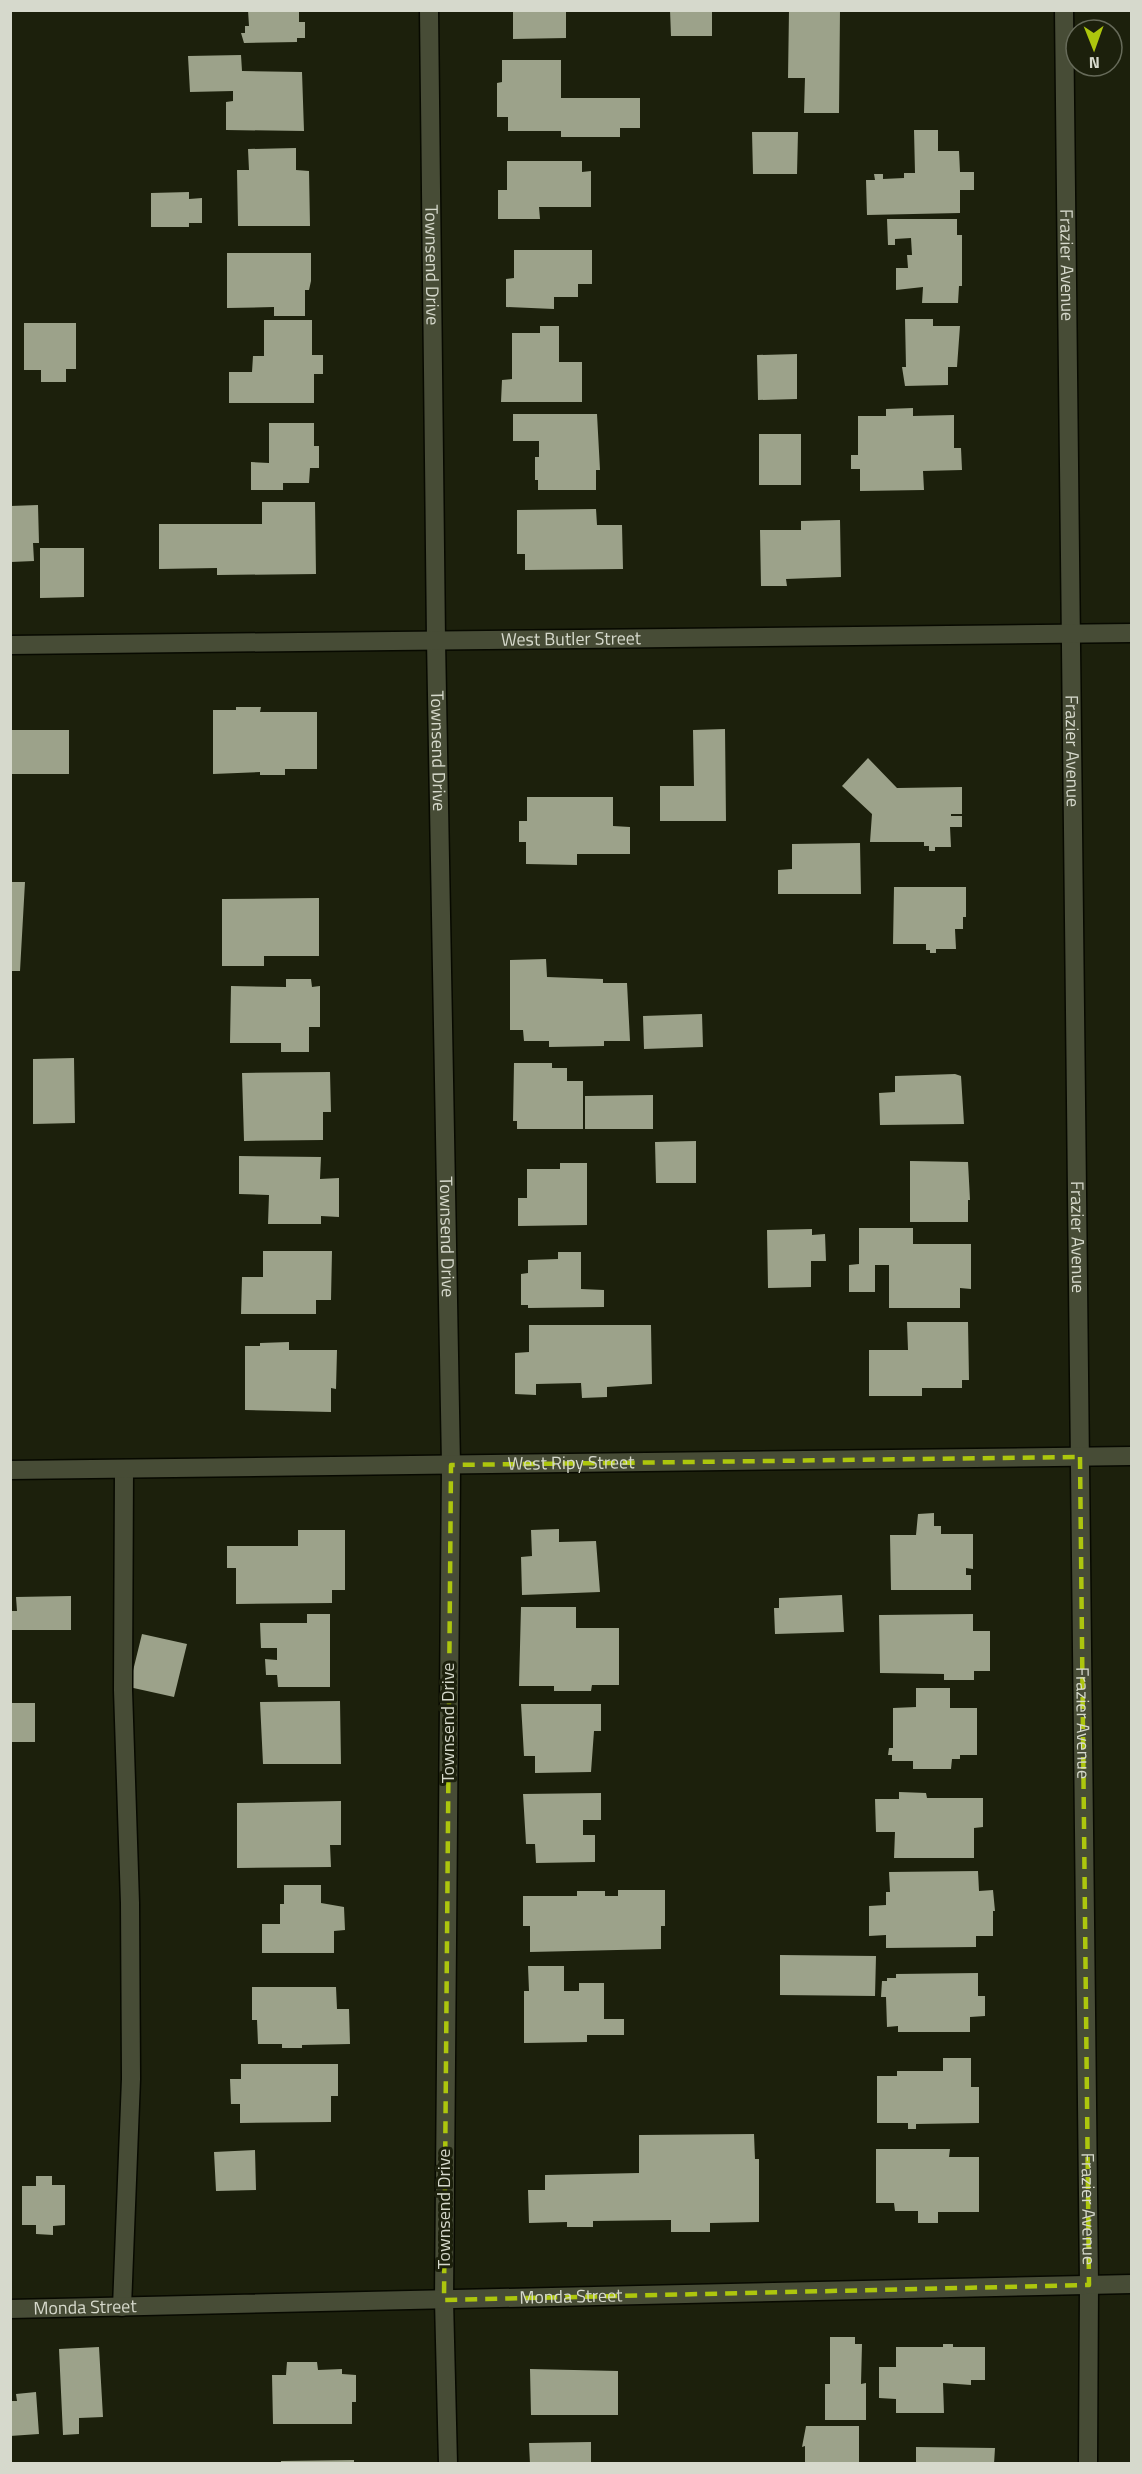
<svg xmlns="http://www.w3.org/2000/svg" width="1142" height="2474" font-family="'Titillium Web',sans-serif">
  <rect width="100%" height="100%" fill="#1c200c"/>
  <path fill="#9ca28a" d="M248,10h51v12h6v16h-8v4l-53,1 -3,-10h4v-7h4z
    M513,10h53v28l-53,1z
    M670,10h42v26h-41z
    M789,10h51l-1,103h-35l1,-35h-17z
    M241,55l1,16 60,1 2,59 -78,-1v-28l7,-1v-10l-43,1 -2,-36z
    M502,60h59v38h79v30h-20v9h-59v-6h-53v-14h-11v-34l5,-1z
    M914,130h24v21h21l1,21h14v18h-14v23l-93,2 -1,-35h9l-1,-6h9v5l21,-1v-5h11z
    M752,132h46l-1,42h-44z
    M296,148v22l13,1 1,55h-72l-1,-56h12l-1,-21z
    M507,161h75v11l9,-1v36h-52l1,12h-42v-29h9z
    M189,192v7l13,-1v25h-13v4h-38v-34z
    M887,219h70v16h5v51h-3l-1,17h-36l1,-16 -27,3v-22h12l-1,-13h5l-1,-17 -16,1v6h-7z
    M514,250h78v34h-14v13h-24v12l-48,-2v-28l8,-1z
    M227,253h84v28l-2,9h-4v26h-31v-9l-47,1z
    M905,319h28v7h27l-3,41h-9v18l-43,1 -3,-19h4z
    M264,320h48v35h11v19h-9v29h-85v-31h23l1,-16h11z
    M24,323h52v46h-10v13h-25v-12h-17z
    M540,326h19v36h23v40h-81l1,-22 10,-1v-46h28z
    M797,354v45l-39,1 -1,-45z
    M913,408v8l41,-1v33h7l1,22 -39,1 1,19 -64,1v-22h-9v-14h7v-39h28v-7z
    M513,414h84l3,56h-4v20h-58v-10h-3v-23h4v-16h-26z
    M269,423h45v23h5v22h-9l-1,15h-26v7h-32v-28l18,1z
    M759,434h42v51h-42z
    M262,502h53l1,72 -99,1v-7l-58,1v-45h103z
    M38,505l1,38h-6l1,18 -23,1 -1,-56z
    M596,509l1,16h25l1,44 -98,1v-16h-8v-44z
    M840,520l1,57 -55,2 1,7h-26l-1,-56h41v-9z
    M40,548h44v49l-44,1z
    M236,707h25l-1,5h57v57h-32v6h-25v-3l-47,2v-64h23z
    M725,729l1,92h-66v-35h34l-1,-56z
    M10,730h59v44h-59z
    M868,758l29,30 65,-1v27h-11v2h11v11h-12l1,20h-16v4h-6v-5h-5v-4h-54l2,-28 -30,-28z
    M527,797h86v29l17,1v27h-53v11l-51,-1v-22h-7v-21h8z
    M860,843l1,51h-83v-24l14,-1v-25z
    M10,882h15l-5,89h-10z
    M894,887h72v30h-3v12h-8l1,20h-20v4h-6v-3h-4v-6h-33z
    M319,898v58h-55v10h-42v-67z
    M546,959l1,18 56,2v4h24l3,58h-26v5l-55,1v-6h-25l-1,-11h-13v-70z
    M286,979h25l1,8 8,-1v41h-11v25h-28v-9h-51l1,-57 55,1z
    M702,1014l1,33 -59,2 -1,-33z
    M74,1058l1,65 -42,1v-65z
    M514,1063h38v5h15v13h16v48h-66v-8h-4z
    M330,1072l1,40h-8v28l-79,1 -2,-68z
    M955,1074l6,2 3,48 -84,1 -1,-32 16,-1v-16z
    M653,1095v34h-68v-33z
    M696,1141v42h-40l-1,-41z
    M239,1156l82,1 -1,22 19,-1v39l-18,-1v8h-53l1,-29 -30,-1z
    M910,1161l58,1 2,38h-2v22h-58z
    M560,1163h27v62l-69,1v-28h9v-29h33z
    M859,1228h54v16h58v45l-11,-1v20h-71v-43h-14v27h-26v-27l10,-1z
    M812,1229v6l13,-1 1,27h-15v26l-43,1 -1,-58z
    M263,1251h69l-1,49h-15v14h-75l1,-37h21z
    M558,1252h23v37l23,1v17l-76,1v-3h-7v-31l7,-1v-13l30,-1z
    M907,1322h61l1,58h-7v8h-40v8h-53v-46h39z
    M529,1325h122l1,59 -45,3v10l-25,1 -1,-15 -45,1v11l-21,-1v-41l14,-1z
    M289,1342v8h48l-1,39 -5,-1v24l-86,-2v-64h15v-3z
    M934,1513v13h7v8h32v35l-7,-1v7h5v15h-80l-1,-55h26l2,-21z
    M559,1529v13l37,-1 4,51 -78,3 -1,-38 11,-1 -1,-26z
    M298,1530h47v60h-13v13l-96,1v-36h-9v-22h71z
    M842,1595l2,37 -69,2 -1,-26h5v-10z
    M71,1596v34h-61v-19h7l-1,-14z
    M521,1607h55v21h43v57h-27l-1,6h-37v-5h-35z
    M307,1614h23v73h-52l-1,-12h-11l-1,-16 12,1v-12h-16l-1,-25h47z
    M973,1614v17h17v40h-16v9h-30v-6l-64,-1 -1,-58z
    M142,1634l45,10 -13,53 -45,-10z
    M916,1688h34v20h27v47h-17v4h-8l-1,10h-38v-8h-21v-6h-4l1,-7h4v-40l23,-1z
    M340,1701l1,63h-78l-3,-62z
    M10,1703h25v39h-25z
    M521,1704h80v27h-7l-3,41 -56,1v-17h-11z
    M899,1792l27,1 1,5h56v29l-9,1v30h-80l1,-26h-19l-1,-33h24z
    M601,1793v27h-18v15h12v27l-59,1 -1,-19h-9l-3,-50z
    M341,1801v44h-11l1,22 -94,1v-65z
    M978,1871l1,20 14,-1 2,21h-2v25h-17v11l-90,1v-13l-17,1v-30l17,-1v-13h4l-1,-20z
    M284,1885h37v18l23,4 1,23 -11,1v22h-72v-29h18v-20h4z
    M618,1890h47v36h-4v23l-131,3v-26h-7v-30h54v-5h28v5h13z
    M780,1955l96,1 -1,40 -95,-1z
    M528,1966h36v25h15v-8h25v36h20v16h-37v7l-63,1v-52h5z
    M978,1973v23h7v20l-15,1v15h-72v-6l-11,1 -1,-30h-5l1,-16h5v-3h9v-4z
    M252,1987h84l1,22h12l1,35 -48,1v3h-20v-4h-24l-1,-24h-5z
    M943,2058h28v29h8v36l-63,1v5h-8v-6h-31v-47h20v-5h46z
    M241,2064h97v32h-7v26l-91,1v-19h-9l-1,-25h11z
    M754,2134l1,25h4v63l-49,1v9h-39v-12l-78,1v6h-26v-5l-38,1 -1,-33h17v-15l94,-2v-38z
    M876,2149h74l-1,8h30v55h-41v11h-20v-12h-23l-1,-8h-18z
    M255,2150l1,40 -40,1 -2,-39z
    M36,2176h16v9h13v40l-12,1v9l-17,-1v-9h-14v-39h14z
    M830,2337h25v7h7l-1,40 5,-1v37h-41v-36h5z
    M943,2344h10v3h32v33h-14v5l-28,-2 1,30h-48v-14l-17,-1v-31h17v-20h47z
    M99,2347l4,70 -24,1v16l-16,1 -4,-86z
    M287,2362h30l1,8 24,-1v5l14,1v27h-4v22h-79l-1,-49h14z
    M530,2369l88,2v44h-87z
    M36,2392l3,42 -29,2v-35h7l-1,-7z
    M806,2426h53v38h-54v-18l-3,1z
    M591,2442v22h-61l-1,-21z
    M916,2447l79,1 -1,16h-78z
    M354,2460v4h-73v-3z"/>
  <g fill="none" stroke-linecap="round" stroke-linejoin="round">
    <defs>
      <path id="lane" d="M122,2307l9,-228 -1,-176 -7,-213 1,-221"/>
      <g id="street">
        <path id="s1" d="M429,10l7,630 15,825 -7,835 4,164"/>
        <path id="s2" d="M1064,10l25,2275 -1,179"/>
        <path id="s3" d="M10,645l1122,-12"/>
        <path id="s4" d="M10,1470l1122,-14"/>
        <path id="s5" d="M10,2309l1122,-25"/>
      </g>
    </defs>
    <use href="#lane" stroke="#070900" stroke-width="21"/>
    <use href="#street" stroke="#070900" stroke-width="21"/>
    <use href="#lane" stroke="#474c36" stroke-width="18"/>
    <use href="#street" stroke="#474c36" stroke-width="18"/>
  </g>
  <path fill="none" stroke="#adc60d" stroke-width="4.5" stroke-dasharray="12 8" stroke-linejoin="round" d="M1080,1457l9,828 -645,15 7,-835z"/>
  <g text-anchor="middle" stroke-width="6" stroke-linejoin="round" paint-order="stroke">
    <g font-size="18" fill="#d6d9cc" stroke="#1c200c">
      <text dy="6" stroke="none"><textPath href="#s1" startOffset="255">Townsend Drive</textPath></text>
      <text dy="6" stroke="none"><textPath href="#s2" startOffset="255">Frazier Avenue</textPath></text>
      <text dy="6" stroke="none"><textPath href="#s3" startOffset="561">West Butler Street</textPath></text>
      <text dy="6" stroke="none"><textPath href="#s1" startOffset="741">Townsend Drive</textPath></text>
      <text dy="6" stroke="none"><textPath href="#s2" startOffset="741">Frazier Avenue</textPath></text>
      <text dy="6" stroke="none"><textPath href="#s1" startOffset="1227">Townsend Drive</textPath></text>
      <text dy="6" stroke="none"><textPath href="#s2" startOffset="1227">Frazier Avenue</textPath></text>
      <text dy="6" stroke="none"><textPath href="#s4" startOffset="561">West Ripy Street</textPath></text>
      <text transform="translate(448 1723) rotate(-90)" y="6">Townsend Drive</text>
      <text dy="6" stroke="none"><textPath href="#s2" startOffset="1713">Frazier Avenue</textPath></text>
      <text transform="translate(444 2209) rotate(-90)" y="6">Townsend Drive</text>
      <text dy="6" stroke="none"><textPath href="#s2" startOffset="2199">Frazier Avenue</textPath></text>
      <text dy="6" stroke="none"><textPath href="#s5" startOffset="561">Monda Street</textPath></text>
      <text dy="6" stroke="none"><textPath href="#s5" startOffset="75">Monda Street</textPath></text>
    </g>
  </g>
  <rect width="1142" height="2474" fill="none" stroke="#d6d9cc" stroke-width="24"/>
  <g transform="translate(1094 48) rotate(179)"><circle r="28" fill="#1c200c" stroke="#666a59" stroke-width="1.5"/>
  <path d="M0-4.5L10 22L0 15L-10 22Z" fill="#adc60d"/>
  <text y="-9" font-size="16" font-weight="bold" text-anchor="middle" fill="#d6d9cc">N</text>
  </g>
</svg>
